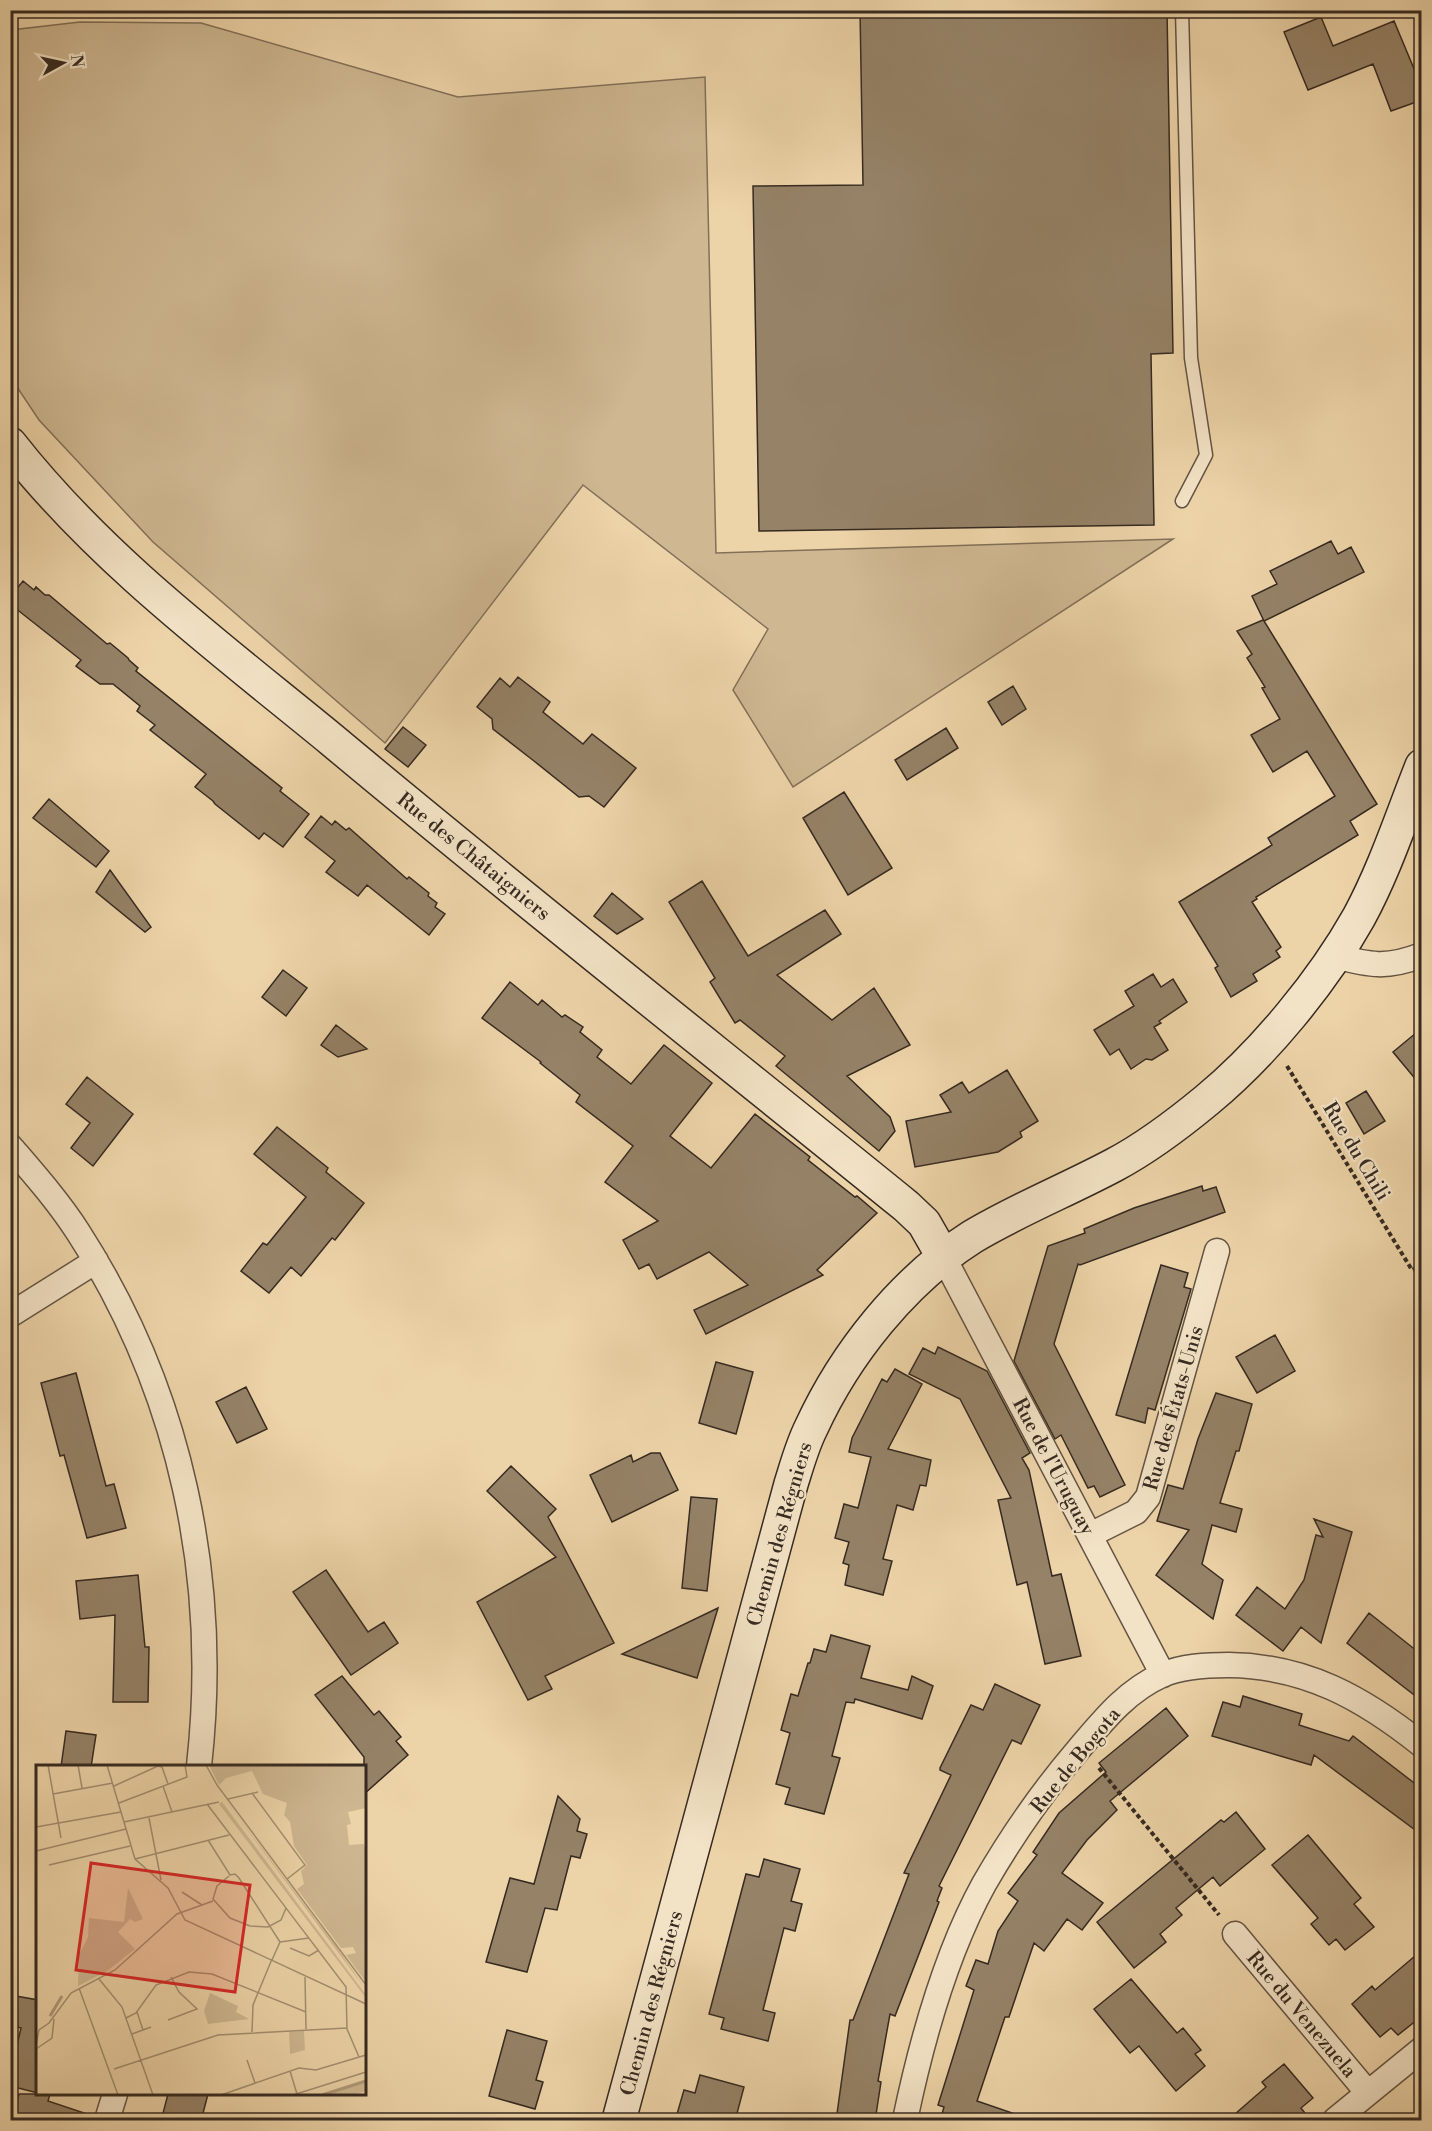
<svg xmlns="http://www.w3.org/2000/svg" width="1432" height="2131" font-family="'Libre Bodoni',serif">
  <rect width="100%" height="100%" fill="#edd4a8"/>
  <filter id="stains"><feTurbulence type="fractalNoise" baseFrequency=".00333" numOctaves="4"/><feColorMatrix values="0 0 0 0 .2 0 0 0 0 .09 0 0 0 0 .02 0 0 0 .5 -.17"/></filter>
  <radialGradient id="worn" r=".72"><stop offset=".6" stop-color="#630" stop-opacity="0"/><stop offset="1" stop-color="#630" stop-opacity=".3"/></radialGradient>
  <path fill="#ceb791" stroke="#827059" stroke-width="1.5" d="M80,22l121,1 257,74 247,-20 11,476 457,-14 -380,248 -60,-97 35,-61 -185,-144 -198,258 -232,-201 -114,-122 -28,-42v-348z"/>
  <path fill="#958267" stroke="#362a21" stroke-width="1.5" d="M860,10h307l6,343 -22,1 3,171 -395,6 -6,-345 110,-1z
    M1321,17l12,29 61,-25 28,67v12l-31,11 -18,-47 -65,26 -24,-58z
    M1331,541l7,13 13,-7 13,25 -100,49 113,183 -27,17 8,14 -102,62 1,2 -5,3 29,45 -5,4 4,6 -27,17 4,7 -26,16 -16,-29 3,-2 -39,-64 93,-57 -4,-7 67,-42 -28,-45 -34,21 -22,-37 29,-16 -18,-31 3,-1 -18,-29 5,-4 -15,-23 26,-11 1,1 -12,-25 25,-12 -7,-13z
    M23,581l11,9 2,-3 9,8h4l58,49 3,-1 18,15 1,2 9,8 -2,3 146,117 -2,3 29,23 -26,33 -19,-14 -5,6 -44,-35 -2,-3 -18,-14 11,-13 -56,-44 5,-5 -18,-14 3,-5 -27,-22h-13l-24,-18 5,-6 -71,-56v-7z
    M518,677l32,25 -7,10 40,32 9,-10 44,34 -32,39 -15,-11 -10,1 -45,-36 -41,-32 -1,-10 -15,-12 23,-29 10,9z
    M1013,686l13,23 -24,16 -14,-23z
    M403,727l23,18 -18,22 -23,-18z
    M946,728l12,20 -51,32 -12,-20z
    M844,792l48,76 -44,27 -45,-77z
    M49,799l60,52 -13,16 -63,-49z
    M321,816l11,9 3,-4 11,9 3,-2 58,51 2,-2 20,16 -1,3 9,7 -2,4 10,7 -16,21 -62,-50 -9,11 -32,-24 9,-11 -30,-24z
    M110,870l41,57 -6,5 -49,-40z
    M702,881l46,75 77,-46 16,24 -64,41 55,45 42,-32 36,57 -63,31 43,41 5,14 -16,20 -103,-85 9,-10 -45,-36 -5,3 -25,-41 5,-4 -46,-76z
    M612,893l31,26 -26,15 -23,-18z
    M283,970l24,18 -21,28 -24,-19z
    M1153,974l8,13 12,-8 14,23 -28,19 2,2 -7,4 14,23 -16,10 -6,-1 -15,10 -12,-20 -9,6 -16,-25 40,-24 -9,-15z
    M510,982l28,23 4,-5 20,17 3,-2 18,12 -3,5 22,18 -5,7 34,27 33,-39 48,38 -42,53 41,32 44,-54 55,43 -2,3 47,37 2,-1 20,17 -60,57 6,5 -117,59 -12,-24 54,-25 -39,-33 -52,27 -8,-15 -10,5 -16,-29 35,-19 -53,-39 28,-36 -57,-44 4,-7 -40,-32 1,-1 -59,-44z
    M336,1025l31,24 -29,8 -17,-12z
    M1422,1028v59l-29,-35z
    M1007,1070l31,51 -18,11 2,5 -24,15 -83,15 -9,-46 45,-9 -11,-17 22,-13 7,11z
    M87,1077l46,37 -40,52 -22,-18 19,-25 -24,-19z
    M1366,1091l19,30 -21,13 -18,-31z
    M277,1127l51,41 -2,4 38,31 -29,37 -3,-2 -31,38 -10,-9 -22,26 -28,-22 22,-28 4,2 39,-48 -52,-43z
    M1202,1186l1,5 13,-4 9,25 -145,53 -2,-1 -24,80 71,141 -25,12 -6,-11 -6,2 -27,-53 -6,4 -41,-78 34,-115 37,-13 -1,-4 50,-21z
    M1161,1265l27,8 -4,14 7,2 -36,121 -7,-2 -3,15 -29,-8z
    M1275,1335l20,36 -38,22 -21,-36z
    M938,1347l49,24 43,82 -8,5 7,12 23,106 9,-2 20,82 -36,8 -18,-82 -10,3 -19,-85 13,-2 -51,-99 -51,-25 14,-26 12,6z
    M716,1362l37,10 -17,62 -37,-11z
    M895,1369l27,15 -34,65 43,11 -5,26 -6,-1 -7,25 -16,-5 -14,54 9,2 -9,34 -38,-10 4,-20 -6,-2 6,-21 -14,-4 9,-34 14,4 13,-51 -22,-5 3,-14 30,-59 5,3z
    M76,1373l30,113 8,-2 12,44 -39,10 -23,-83 -4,1 -19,-73z
    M246,1387l21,42 -30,14 -21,-41z
    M1216,1393l36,11 -13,47h-3l-16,52 22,6 -6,23 -24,-7 -10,39 21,16 -10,39 -57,-44 33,-45 -32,-9 11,-36 15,4 15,-50z
    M651,1453h9l18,37 -66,32 -22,-47 41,-20 2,7z
    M511,1466l45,43 -8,8 66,126 -69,33 7,13 -24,11 -51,-98 79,-45 -69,-66z
    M691,1497l26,2 -10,92 -25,-3z
    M1314,1519l38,13 -31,111 -20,-16 -18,24 -47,-36 21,-28 28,22 19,-29 12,-45 7,2z
    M326,1570l42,62 16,-10 14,21 -47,32 -58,-83z
    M138,1575l7,72h4l-1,55h-35l2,-87 -35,4 -4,-38z
    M718,1608l-21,70 -75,-24z
    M1369,1613l53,42v46l-75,-58z
    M831,1635l39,11 -9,32 47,12 4,-14 21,10 -11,33 -67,-20 -1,4 -8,-1 -14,54 8,2 -16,56 -39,-10 5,-16 -14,-4 14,-51 -9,-3 10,-36 7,2 10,-33h2l4,-14 12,3z
    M342,1676l32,39 5,-4 22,26 -5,4 12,14 -44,39v-37l-49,-62z
    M995,1684l45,21 -19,39 -9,-4 -73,146 3,2 -5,13 2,1 -44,114 -5,-2 -12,67 3,1 -6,39h-39l14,-101h3l56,-146 -5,-1 47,-98 -11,-5v-2l31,-63 12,5z
    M1243,1696l59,18 -3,11 50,16 4,-5 69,53v46l-108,-80 -3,10 -99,-29 11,-34 17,5z
    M1166,1708l22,28 -78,65 7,9 -30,30 -25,33 41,30 -21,27 -15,-11 -23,32 -10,-8 -25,74h-4l-28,84 44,15 -1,5h-80l4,-14 -6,-2 36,-115 -8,-4 10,-26 12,4 10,-33 20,-30 -10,-8 29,-38 -4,-3 26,-39 47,-41 -7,-9z
    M66,1731l30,4 -5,32h-30z
    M558,1796l22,23 -3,12 10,3 -7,24 -9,-2 -14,54 -12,-2 -18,64 -41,-10 24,-84 24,6z
    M1236,1812l29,37 -45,37 -7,-9 -37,31 6,7 -22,19 6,8 -32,26 -37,-46 124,-102 3,2z
    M1308,1835l53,63 -7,6 20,23 -29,23 -9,-11 -7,6 -18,-21 7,-6 -46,-53z
    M764,1859l36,10 -9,32 11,3 -7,27 -11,-3 -21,82 12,3 -7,28 -47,-12 3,-11 -15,-4 37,-140 13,3z
    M1422,1950v66l-24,19 -7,-7 -11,9 -28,-33 20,-18 3,4z
    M1131,1979l46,54 6,-5 18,22 -6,4 10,12 -29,25 -37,-45 -9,7 -36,-44z
    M10,1995l28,5v93l-28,-7v-12l11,-46 -11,-3z
    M507,2030l40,11 -11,39 7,2 -8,27 -46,-13z
    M1284,2064l29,34 -12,10 10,13h-84l39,-34 -4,-5z
    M700,2075l44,12 -9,34h-60l9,-31 11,3z
    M19,2094h31l-2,7 45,15 -1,5h-80z
    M168,2094h40l-7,27h-40z"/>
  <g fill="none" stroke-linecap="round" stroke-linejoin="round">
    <defs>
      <path id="lane" d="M1182,10l9,348 15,97 -24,46"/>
      <path id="street" d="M1334,956c36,9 52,13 88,-1
        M10,1146c24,28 48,55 68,86 103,160 142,346 121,534
        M944,1258l219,417
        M10,1315l86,-54
        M1090,1535l46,-23 12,-15 69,-246
        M1235,1934l133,159
        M107,2120l8,-26
        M905,2120c16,-77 41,-167 79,-236 27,-47 59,-93 94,-134 24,-28 48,-59 84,-75 20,-9 45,-10 67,-10 77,1 134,33 193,80
        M1335,2120l87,-71"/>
      <path id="secondary" d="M10,444c90,115 210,204 322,296 189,158 383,311 574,466l18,17 20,35
        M619,2120l172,-636c6,-19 11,-38 20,-56 34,-74 92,-147 161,-191 45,-27 95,-47 142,-72 34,-18 64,-41 93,-65 57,-47 116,-119 152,-183 26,-48 43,-101 63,-151"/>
    </defs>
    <use href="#lane" stroke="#645443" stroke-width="15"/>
    <use href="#street" stroke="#645443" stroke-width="27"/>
    <use href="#secondary" stroke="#362a21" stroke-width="36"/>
    <path stroke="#362a21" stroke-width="4" stroke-dasharray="4.5 3" stroke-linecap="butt" d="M1287,1066l125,204 10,-5
      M1099,1768l120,147"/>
    <use href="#lane" stroke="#f3e3c6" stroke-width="12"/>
    <use href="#street" stroke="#f3e3c6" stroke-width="24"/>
    <use href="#secondary" stroke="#f3e3c6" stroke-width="33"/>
  </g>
  <g text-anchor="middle" stroke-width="4.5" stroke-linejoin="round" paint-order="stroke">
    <g font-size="20" fill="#362a21" stroke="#f3e3c6">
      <text transform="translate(474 856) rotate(39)" y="7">Rue des Châtaigniers</text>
      <text transform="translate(1357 1151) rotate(59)" y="7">Rue du Chili</text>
      <text transform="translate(1173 1408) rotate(-74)" y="7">Rue des États-Unis</text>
      <text transform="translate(1054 1466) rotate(62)" y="7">Rue de l'Uruguay</text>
      <text transform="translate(779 1534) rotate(-74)" y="7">Chemin des Régniers</text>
      <text transform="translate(1075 1760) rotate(-51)" y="7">Rue de Bogota</text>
      <text transform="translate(651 2003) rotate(-75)" y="7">Chemin des Régniers</text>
      <text transform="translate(1302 2014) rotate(50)" y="7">Rue du Venezuela</text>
    </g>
  </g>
  <g transform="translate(36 1765)">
    <rect width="330" height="330" fill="#edd4a8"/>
    <path d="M173,0h157v43l-18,4 3,12 -4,1 2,20 15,-1 2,8v130l-20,-27 10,-2 -3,-6 -12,1 -44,-59 7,-5 -3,-13 6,-6 -13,-19 -4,-24 -6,-7 3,-12 -24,-9 -11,-23 -26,7 -7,7zM190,36l112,148 28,41zM186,37l144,193v3l-147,-194zM92,123l15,31 -8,3 -5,-3 -12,13 17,17 -28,22 -29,15 1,-31 9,-18 1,-19 35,4zM174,228l28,13 -2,6 13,7 -41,5 -4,-13zM268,266l1,19 -15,4 -1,-22zM330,316v10l-13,4h-30z" fill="#ceb791"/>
    <path fill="none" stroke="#af9a7a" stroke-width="3" d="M14,251l12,-20M286,330l44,-14"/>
    <path fill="none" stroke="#a49072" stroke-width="1.5" d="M12,0l13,73M42,0l4,23M71,0l28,94 33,29 17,32 181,84M117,0l9,2 6,17M170,0l11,20 149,200M78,21l44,-20M127,21l9,26M216,28l53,72 -18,14M17,29l60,-11M192,34l30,-7M83,38l68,-26 -2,-12M171,39l139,183 1,42 12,28M113,53l12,62M88,57l95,-20M0,62l85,-15M172,75l22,35 5,-1 4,4 41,64M0,86l90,-22M99,94l94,-24M13,100l81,-19M193,111l-12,10 -4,13 17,19 20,8 18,1 13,-7 5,-12M146,127l20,13M244,177l29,-4M254,183l19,8 10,-6M236,195l8,-18M269,212l1,52M63,214l23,28 31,88M43,223l39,107M101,247l6,18M90,253l10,-5 20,-28 33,-13 23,2 94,38M132,255l29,-11 -18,-17 -8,-15M216,267l1,-27 19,-46M96,269l19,-7M0,280l3,-15 10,-7 22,-30 44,-23 62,-56 36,-13M0,284l16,-11 2,-19M211,295l8,23M78,304l104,-34 129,-7M254,306l7,23M185,330l78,-27 17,2 50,-15M257,330l73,-23"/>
    <path fill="#d62828" fill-opacity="0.15" stroke="#d62828" stroke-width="3" d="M55,98l159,22 -15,107 -159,-22z"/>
    <rect width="330" height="330" fill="none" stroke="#362a21" stroke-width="3"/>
  </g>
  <rect width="1432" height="2131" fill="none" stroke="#edd4a8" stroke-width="36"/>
  <rect x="12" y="12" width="1408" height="2107" fill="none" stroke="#362a21" stroke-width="3"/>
  <rect x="18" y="18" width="1396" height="2095" fill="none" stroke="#362a21" stroke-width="1.5"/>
  <g transform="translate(63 63) rotate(82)" stroke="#f3e3c6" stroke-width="4.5" paint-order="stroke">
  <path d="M0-4.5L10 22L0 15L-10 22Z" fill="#362a21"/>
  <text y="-9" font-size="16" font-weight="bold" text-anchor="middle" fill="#362a21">N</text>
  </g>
  <rect width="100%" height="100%" filter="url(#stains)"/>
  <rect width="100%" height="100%" fill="url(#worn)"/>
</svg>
